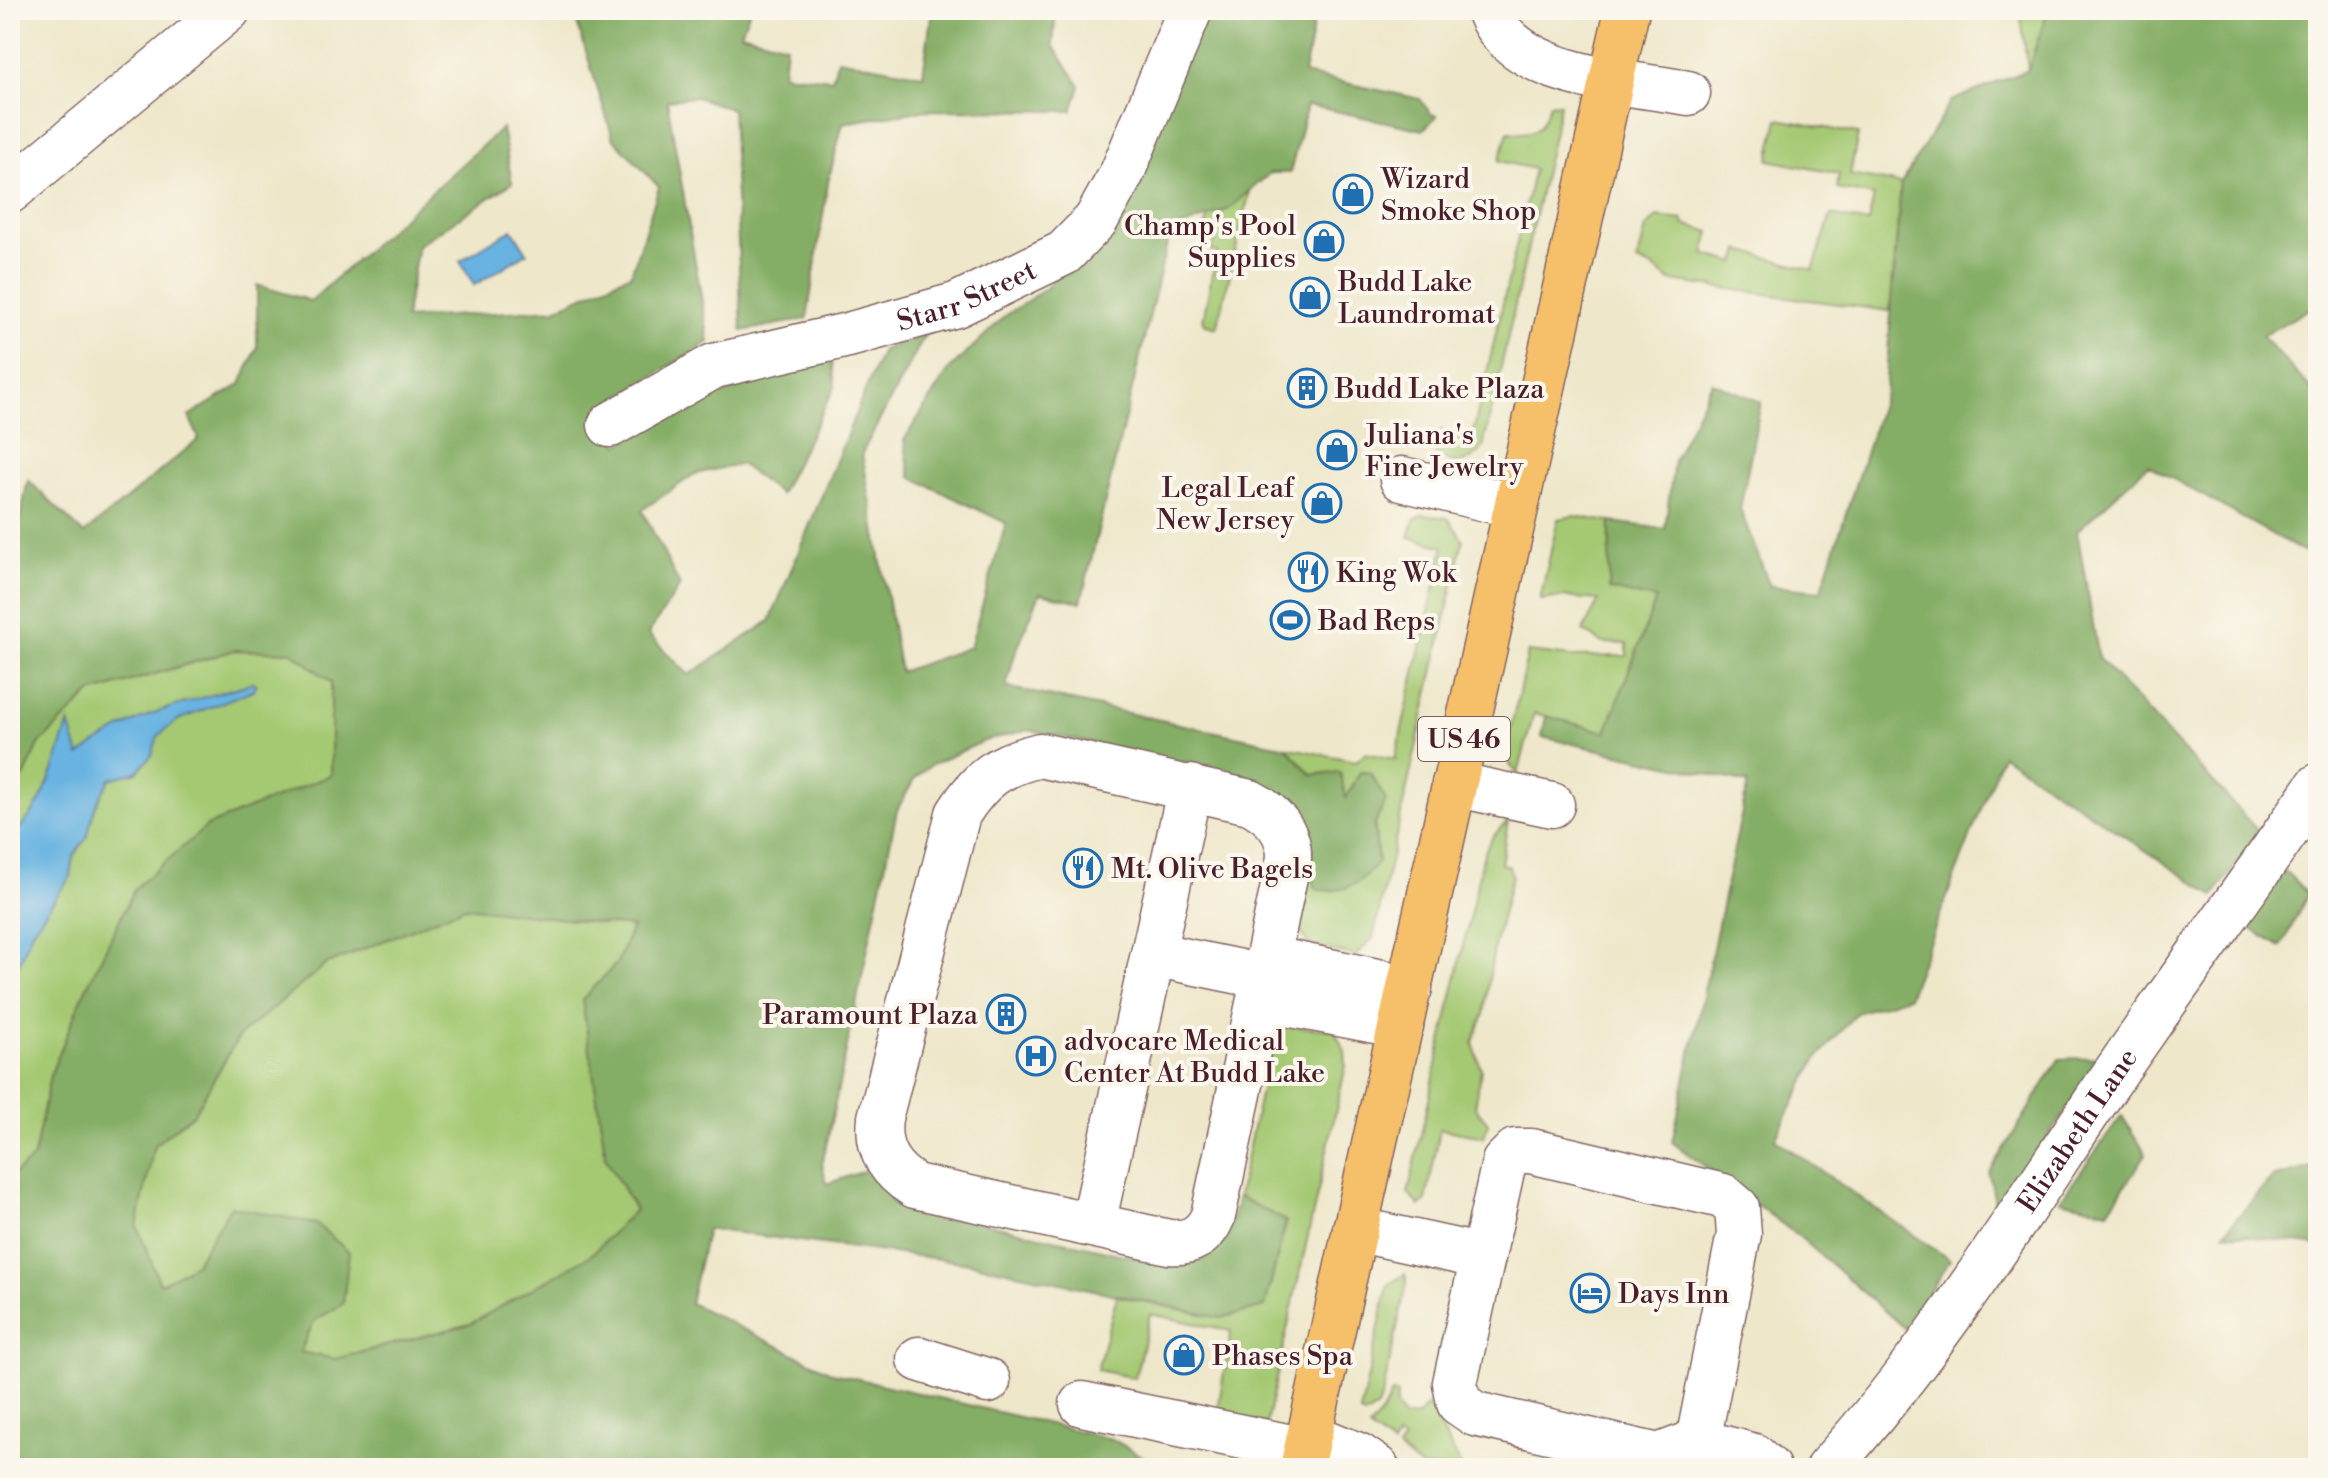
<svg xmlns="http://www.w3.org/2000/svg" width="2328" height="1478" font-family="'Libre Bodoni',serif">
  <rect width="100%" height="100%" fill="#fbf7ec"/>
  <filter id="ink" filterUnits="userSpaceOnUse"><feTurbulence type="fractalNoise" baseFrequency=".0125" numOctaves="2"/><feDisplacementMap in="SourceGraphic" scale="16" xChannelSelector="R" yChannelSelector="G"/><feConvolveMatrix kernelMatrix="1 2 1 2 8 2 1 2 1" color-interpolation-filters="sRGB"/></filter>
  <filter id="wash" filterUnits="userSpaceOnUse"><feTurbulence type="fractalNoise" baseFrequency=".006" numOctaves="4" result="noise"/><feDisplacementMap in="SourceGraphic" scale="32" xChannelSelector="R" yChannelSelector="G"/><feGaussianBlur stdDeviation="1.8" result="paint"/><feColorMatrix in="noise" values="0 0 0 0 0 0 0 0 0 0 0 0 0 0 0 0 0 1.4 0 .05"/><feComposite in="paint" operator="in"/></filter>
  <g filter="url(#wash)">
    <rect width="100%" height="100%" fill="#eee7ca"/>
    <path fill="#a5c973" stroke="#78744f" stroke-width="2" d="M2020,10h28l-20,60z
      M1550,103l10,1 -77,344c-12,17 -33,19 -49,4v-16l8,-6 30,7 62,-268 -35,-8 9,-29c28,4 34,-3 42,-29z
      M1778,119l80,15 -8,41 51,9 -11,127 -219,-30 -19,-14 -15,-5 9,-34 11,-11 26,3 1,4 26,8 -6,22 32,9 4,-13 73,20 18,-55 37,8 6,-27 -37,-7 2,-15 -70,-14z
      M1250,191l-33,137 -11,-3 -3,-6 14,-67 -5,-1 4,-17 -12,-3 5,-15 20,-7z
      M1423,515l25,3 15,22 -90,398 -17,18 -47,-11 -11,-17 11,-58 8,19 61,-27 -8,-89 -10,-1 -14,28 -15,-28 -19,3 -26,-28 70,14 9,-8 30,6 49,-212 -35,-10 5,-17z
      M1575,516l35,6 -1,67 48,10 -51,134 -72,-20 -16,61 -8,-9 -4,-15 22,-98 43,5 56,-1v-12l-24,-1 -20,-12 16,-31 -36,-3 -23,3 18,-81z
      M235,650l57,2 40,30 -1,94 -124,50 -124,169 -33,81 -16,81 -24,21v-398l14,-3 14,-33 53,-51z
      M1508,821l-7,43 8,2 3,9 -18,72 -10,67 -11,28 8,27 -6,38 13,16 -4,14 -44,-8 -14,72 -6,5 -12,-13 76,-340 9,-17z
      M465,906l167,21 -15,36 -34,37 23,158 29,52 -44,45 -121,69 -135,35 -35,-6 14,-33 -83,-114 -36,58 -35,21 -23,-59 17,-81 40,-32 45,-77 86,-71z
      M1287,1026l47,4 11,21 1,14 -80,359 -49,-9 14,-84 -81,-17 -15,64 -38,-8 20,-74 104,22 44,-11 21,-85 -48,-26 33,-151z
      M1405,1274l2,8 -24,110 -6,16 -13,8 -4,-3 2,-9 26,-119z
      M1392,1393l5,1 -1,12 8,12 14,-2 10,-11 34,63h-40l-24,-19 6,-9 -7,-3 -4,9 -24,-18 13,-15z"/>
    <path fill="#84ad65" stroke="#676648" stroke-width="2" fill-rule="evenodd" d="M573,10h177l-9,23 45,12 -3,29 49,5 6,-20 85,16 9,-65h124l-3,35 27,41 -8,25 -145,-1 -84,13 -15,59 -21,137 -65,12 -10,-222 -36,-12 -29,3 42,242 -108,66 17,37 95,-49 119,-36 3,27 -55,107 -40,-30 -45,10 -53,36 38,76 -32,48 41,41 81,-54 112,-271 43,-15 -63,118 38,219 70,-25 36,-124 -95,-46 -7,-37 45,-70 56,-54 41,-28 92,-101 63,-177h115l-12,64 116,25 11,15 6,2 -14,14 -116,-25 -17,68h-20l-41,36 -59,22 -89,371 -41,-9 -25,61 -9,33 280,60 26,28 28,-3 6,26 14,-26 10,1 16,27 -12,26 4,36c-16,21 -35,33 -62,27 -4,-12 -3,-25 -7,-37 -12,-37 -32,-65 -69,-78l-212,-44 -44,11 -53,24 -16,13 -18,32 -75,355 5,19 45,-16 21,34 278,64c49,-2 58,-27 67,-70l48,25 -21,86 -44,11 -251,-55 -263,-34 -17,74 143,70 279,66 51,29h-1153v-290l24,-21 16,-81 33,-81 52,-107 72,-62 124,-51v-93l-39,-30 -57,-2 -144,43 -52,51 -15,33 -14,3v-212l18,-88 56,54 115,-95 -10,-23 52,-32 16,-36v-63l54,16 191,-173 10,55 -94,62 -13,74 150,-10 76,-35 28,-87 -46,-49zM465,907l167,20 -15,36 -35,37 24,158 29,52 -44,45 -121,69 -135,35 -35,-7 14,-31 29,-17 6,-52 -33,-28 -85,-18 -36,58 -35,20 -23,-58 17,-81 40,-32 45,-77 86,-71z
      M2048,10h270v294l-56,32 56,61v163l-170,-95 -71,66 22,128 160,173 -45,64 -212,-141 -94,242 -52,16 -40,47 -41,79 175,121 -45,69 -104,-91 -129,-96 76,-359 -206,-46 4,-21 60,16 50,-133 -47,-9 1,-68 55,7 9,-69 38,-78 49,20 -21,107 30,77 51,5 64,-199 16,-208 50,-83 77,-31z
      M2285,871l23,23 -27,53 -35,-21z
      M2102,1057l-105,155 -8,-38 70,-115z
      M2122,1116l24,38 -38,57 -48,-11z
      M2318,1165v80l-94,-12 48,-55z"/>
    <path fill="#68b3e1" stroke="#596986" stroke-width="2" d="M512,229l15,24 -53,32 -14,-24z
      M252,683l4,1 -3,6 -75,30 -20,16 -6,19 -15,17 -27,7 -15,28 -8,30 -13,19 -3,20 -39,55 -22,55v-150c35,-25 46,-75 59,-114l10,34c58,-45 105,-52 173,-73z"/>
  </g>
  <g filter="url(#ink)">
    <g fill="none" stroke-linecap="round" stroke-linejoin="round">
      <defs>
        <g id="minor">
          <path d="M1488,10c26,69 137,71 200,83"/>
          <path d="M10,191l218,-181"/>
          <path id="s1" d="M610,425l104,-59 134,-31 108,-30 108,-52 32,-33 26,-47 68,-163"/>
          <path d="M1402,479l113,27"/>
          <path d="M1040,755l210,47c22,11 40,30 39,56l-76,358c-8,20 -23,28 -44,26l-254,-56c-26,-16 -39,-36 -35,-68l78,-304c23,-36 40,-49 82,-59z"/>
          <path d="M1454,784l98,21"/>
          <path d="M1153,954l111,23"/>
          <path d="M1268,958l142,30"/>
          <path d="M1260,999l141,27"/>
          <path d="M1515,1151h16l192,45 14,12 2,26 -41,207 -40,15 -183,-42 -16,-11 -4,-20 49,-221z"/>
          <path d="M1093,1224l97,-437"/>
          <path d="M1355,1229l128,28"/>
          <path d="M919,1359l69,22"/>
          <path d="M1082,1404l224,46"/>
          <path d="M1309,1435l49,20 19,13"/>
          <path d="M1698,1441l56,15 14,12"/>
          <path id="s2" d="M1828,1468c104,-114 187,-248 274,-376 70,-103 145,-203 216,-306"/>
        </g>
        <path id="major" d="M1302,1468l325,-1458"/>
      </defs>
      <use href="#minor" stroke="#836563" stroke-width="47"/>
      <use href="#major" stroke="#836563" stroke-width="47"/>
      <use href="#minor" stroke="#fff" stroke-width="44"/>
      <use href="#major" stroke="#f6c06b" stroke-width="44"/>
    </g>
  </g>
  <defs>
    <symbol id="shop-ring" viewBox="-11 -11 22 22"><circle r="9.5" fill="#fbf7ec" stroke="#1f6fb2" stroke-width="1.5"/><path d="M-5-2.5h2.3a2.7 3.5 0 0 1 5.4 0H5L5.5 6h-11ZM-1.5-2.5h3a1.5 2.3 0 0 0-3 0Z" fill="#1f6fb2"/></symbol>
    <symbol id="building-ring" viewBox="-11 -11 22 22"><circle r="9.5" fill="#fbf7ec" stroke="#1f6fb2" stroke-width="1.5"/><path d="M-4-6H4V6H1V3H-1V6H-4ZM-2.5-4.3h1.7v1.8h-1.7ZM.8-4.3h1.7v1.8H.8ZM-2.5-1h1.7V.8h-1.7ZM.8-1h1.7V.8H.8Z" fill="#1f6fb2"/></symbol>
    <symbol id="restaurant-ring" viewBox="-11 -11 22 22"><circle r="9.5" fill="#fbf7ec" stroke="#1f6fb2" stroke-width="1.5"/><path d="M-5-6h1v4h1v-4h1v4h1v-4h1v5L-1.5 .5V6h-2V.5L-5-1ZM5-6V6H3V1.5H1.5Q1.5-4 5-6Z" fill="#1f6fb2"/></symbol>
    <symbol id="stadium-ring" viewBox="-11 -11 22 22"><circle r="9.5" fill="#fbf7ec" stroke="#1f6fb2" stroke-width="1.5"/><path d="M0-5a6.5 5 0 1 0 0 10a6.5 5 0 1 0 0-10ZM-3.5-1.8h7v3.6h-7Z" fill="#1f6fb2"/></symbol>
    <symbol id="hospital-ring" viewBox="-11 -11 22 22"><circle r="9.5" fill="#fbf7ec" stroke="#1f6fb2" stroke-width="1.5"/><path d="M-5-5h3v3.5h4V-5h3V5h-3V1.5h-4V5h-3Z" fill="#1f6fb2"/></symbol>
    <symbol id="hotel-ring" viewBox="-11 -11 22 22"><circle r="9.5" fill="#fbf7ec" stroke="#1f6fb2" stroke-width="1.5"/><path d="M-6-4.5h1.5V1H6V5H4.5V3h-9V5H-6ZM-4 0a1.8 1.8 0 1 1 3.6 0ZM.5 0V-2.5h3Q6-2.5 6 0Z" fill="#1f6fb2"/></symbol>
  </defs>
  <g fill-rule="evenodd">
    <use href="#shop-ring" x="1331" y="172" width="44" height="44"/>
    <use href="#shop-ring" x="1302" y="219" width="44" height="44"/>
    <use href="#shop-ring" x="1288" y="275" width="44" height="44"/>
    <use href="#building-ring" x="1285" y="366" width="44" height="44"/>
    <use href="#shop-ring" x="1315" y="428" width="44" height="44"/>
    <use href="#shop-ring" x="1300" y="481" width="44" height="44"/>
    <use href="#restaurant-ring" x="1286" y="550" width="44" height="44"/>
    <use href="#stadium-ring" x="1268" y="598" width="44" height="44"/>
    <use href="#restaurant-ring" x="1061" y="846" width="44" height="44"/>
    <use href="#building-ring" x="984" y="992" width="44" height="44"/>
    <use href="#hospital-ring" x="1014" y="1034" width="44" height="44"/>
    <use href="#hotel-ring" x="1568" y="1271" width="44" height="44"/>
    <use href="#shop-ring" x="1162" y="1333" width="44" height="44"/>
  </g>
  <g text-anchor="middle" stroke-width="8" stroke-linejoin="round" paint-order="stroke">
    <rect fill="#fbf7ec" stroke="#7f6065" stroke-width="2" x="1418" y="717" width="92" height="44" rx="6"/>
    <g font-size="26" font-weight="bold" fill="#4a1f2b">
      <text x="1464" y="748">US 46</text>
    </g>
    <g font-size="28" fill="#4a1f2b" stroke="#fbf7ec" text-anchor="start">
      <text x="1381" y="188">Wizard<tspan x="1381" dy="32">Smoke Shop</tspan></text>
      <text x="1296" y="235" text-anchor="end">Champ's Pool<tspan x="1296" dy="32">Supplies</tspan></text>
      <text x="1338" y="291">Budd Lake<tspan x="1338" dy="32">Laundromat</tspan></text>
      <text x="1335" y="398">Budd Lake Plaza</text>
      <text x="1365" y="444">Juliana's<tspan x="1365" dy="32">Fine Jewelry</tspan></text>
      <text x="1294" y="497" text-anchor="end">Legal Leaf<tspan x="1294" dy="32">New Jersey</tspan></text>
      <text x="1336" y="582">King Wok</text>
      <text x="1318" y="630">Bad Reps</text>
      <text x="1111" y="878">Mt. Olive Bagels</text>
      <text x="978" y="1024" text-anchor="end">Paramount Plaza</text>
      <text x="1064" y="1050">advocare Medical<tspan x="1064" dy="32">Center At Budd Lake</tspan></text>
      <text x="1618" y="1303">Days Inn</text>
      <text x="1212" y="1365">Phases Spa</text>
    </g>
    <g font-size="28" fill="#4a1f2b" stroke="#fbf7ec">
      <text dy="10" stroke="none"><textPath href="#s1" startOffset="382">Starr Street</textPath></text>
      <text dy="10" stroke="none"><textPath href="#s2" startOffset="420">Elizabeth Lane</textPath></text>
    </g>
  </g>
  <rect width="2328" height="1478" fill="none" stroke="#fbf7ec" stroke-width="40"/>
</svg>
